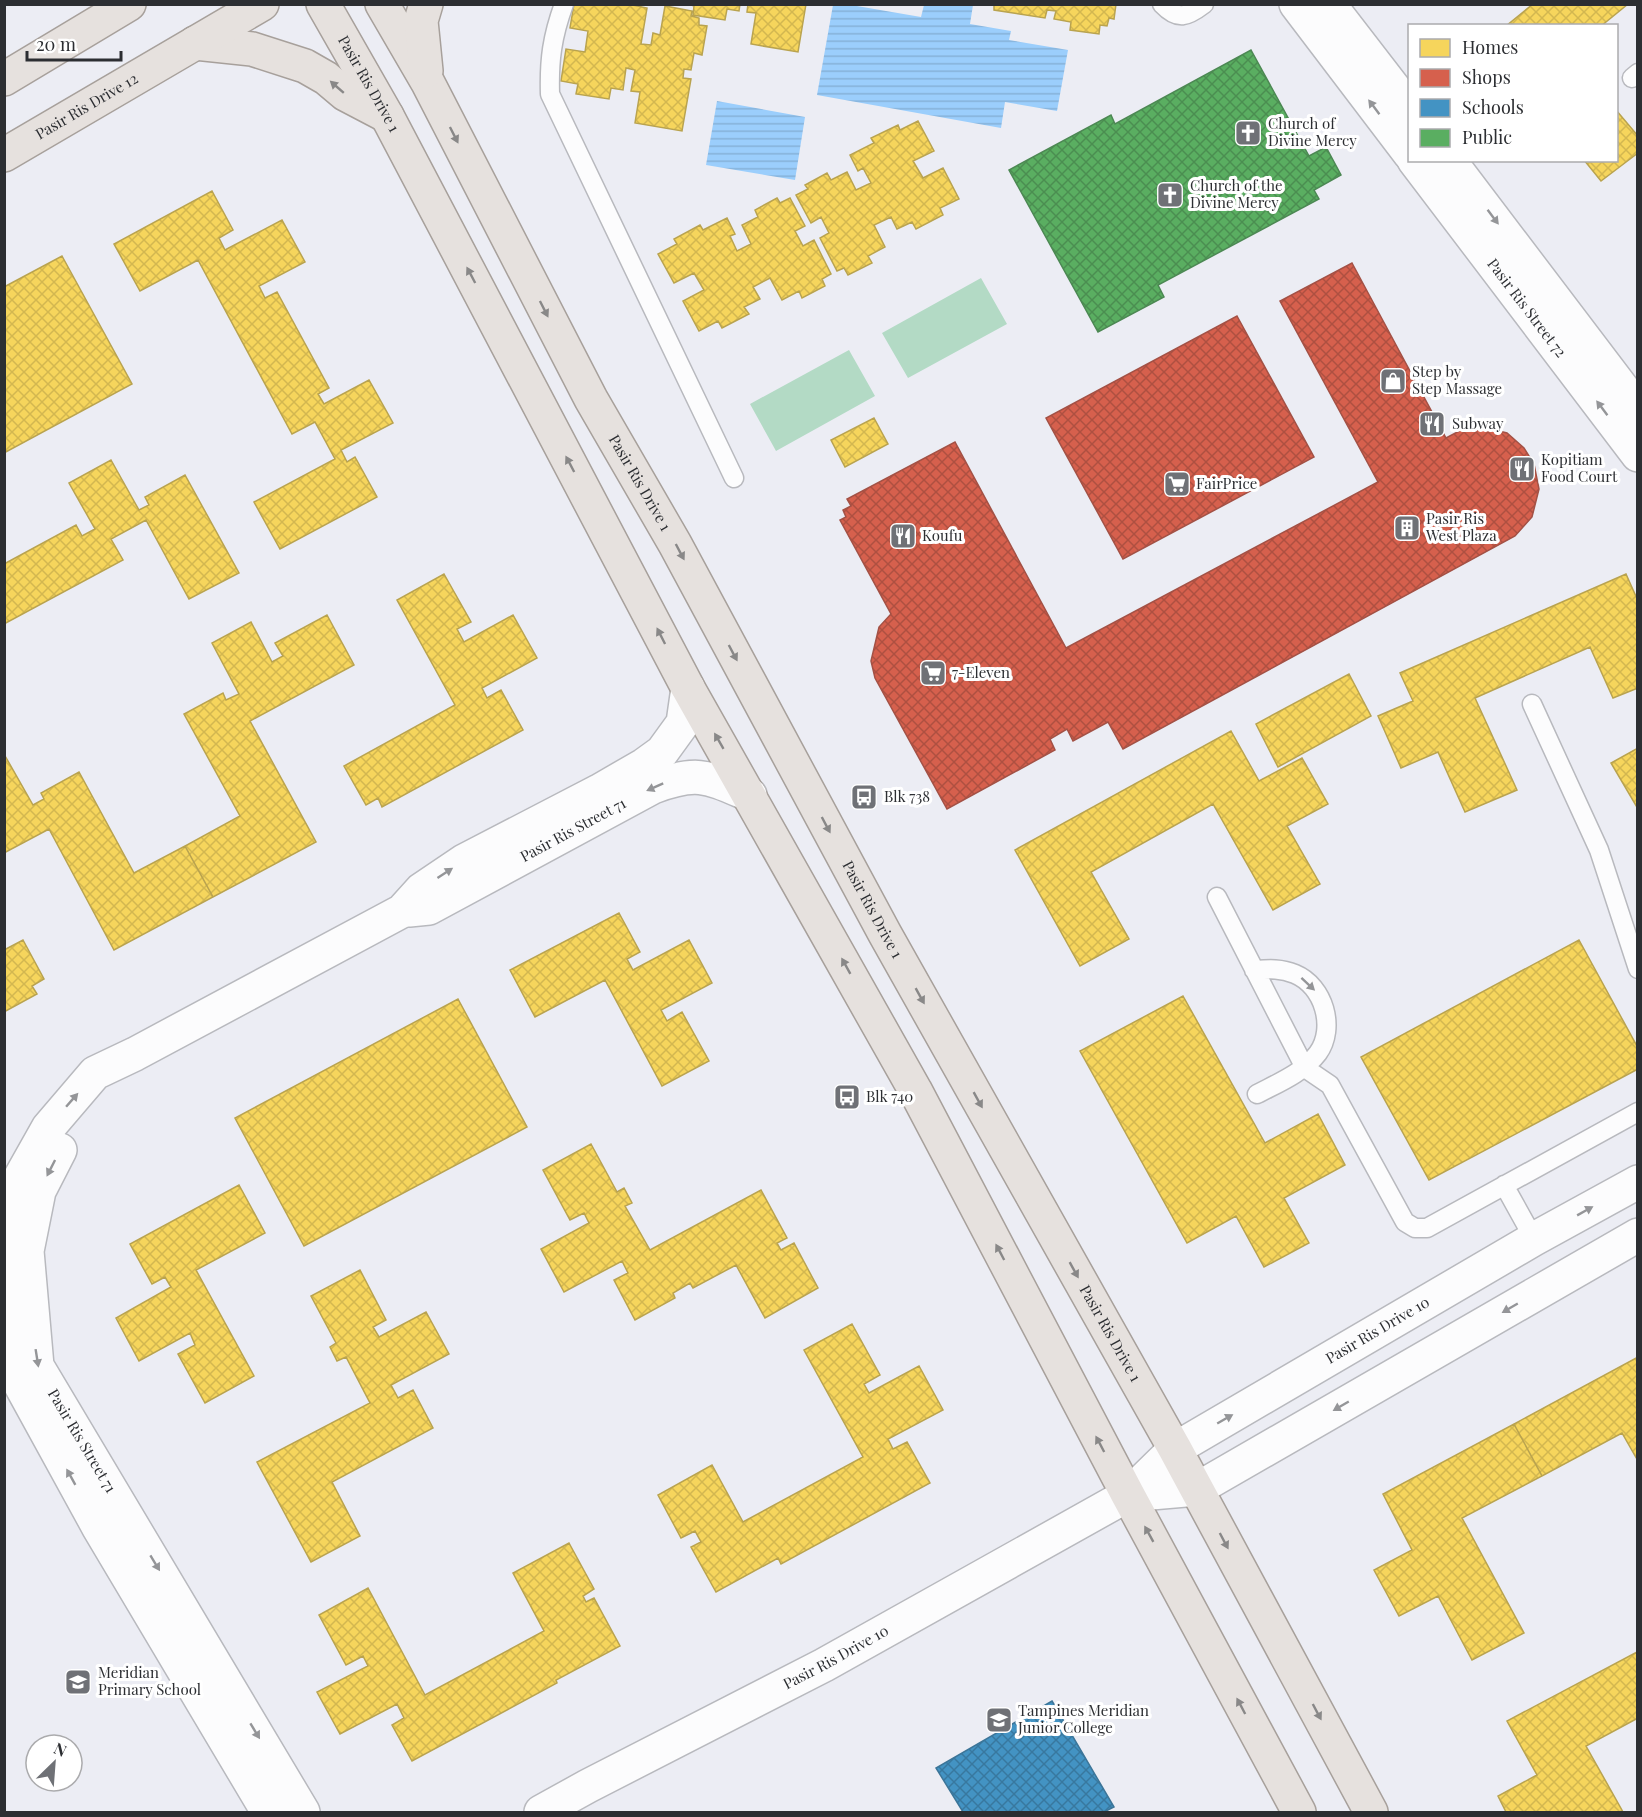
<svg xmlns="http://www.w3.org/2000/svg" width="1642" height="1817" font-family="'Playfair Display',serif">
  <defs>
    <pattern id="water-rules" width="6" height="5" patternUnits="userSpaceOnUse" patternTransform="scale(1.5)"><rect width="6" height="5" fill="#9bcefc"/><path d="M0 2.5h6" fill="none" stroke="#86b1d8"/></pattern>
    <pattern id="homes-cross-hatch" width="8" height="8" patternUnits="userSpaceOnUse" patternTransform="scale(1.5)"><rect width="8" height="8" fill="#f6d55c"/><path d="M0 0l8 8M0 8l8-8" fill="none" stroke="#d3b750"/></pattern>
    <pattern id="shops-cross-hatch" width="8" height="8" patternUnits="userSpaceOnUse" patternTransform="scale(1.5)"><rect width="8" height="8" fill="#d6604d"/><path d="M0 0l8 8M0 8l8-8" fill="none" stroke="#ae5041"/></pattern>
    <pattern id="schools-cross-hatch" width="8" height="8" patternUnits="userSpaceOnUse" patternTransform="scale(1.5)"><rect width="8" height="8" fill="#4393c3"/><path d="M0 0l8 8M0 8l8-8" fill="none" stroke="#38789f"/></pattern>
    <pattern id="public-cross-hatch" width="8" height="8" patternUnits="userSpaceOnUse" patternTransform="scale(1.5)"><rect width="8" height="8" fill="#5aae61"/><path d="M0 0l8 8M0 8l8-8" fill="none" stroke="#4b8e51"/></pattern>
  </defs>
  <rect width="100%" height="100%" fill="#ecedf4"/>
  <path fill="#b3dac5" d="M981,278l26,46 -99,54 -26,-45z
    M849,350l26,46 -99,55 -26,-47z"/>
  <path fill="url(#water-rules)" d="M833,5h18l70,12 3,-12h49l-3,19 41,7 -2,9 59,10 -11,61 -52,-9 -4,26 -184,-33z
    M717,101l88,16 -10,63 -89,-15z"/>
  <path fill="url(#homes-cross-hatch)" stroke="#b9a34f" stroke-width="1.5" d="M574,4h54l19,4 -6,36 10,1 2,-12 7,2 5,-29 27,5 -1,5 8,2v7l8,1 -5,29 -8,-2 -3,17 -7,-1 -1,9 8,1 -9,52 -47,-8 5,-31 -9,-1 4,-21 -9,-2 -3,22 -12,-2 -2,11 -33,-5 2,-10 -17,-3 5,-32 19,3 3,-21 -18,-3z
    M689,4h51l-1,7 -12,-2 -2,11 -32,-5 1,-9z
    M748,4h58l-8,48 -47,-8 5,-31 -9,-1z
    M994,4h122l-2,15 -5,-1 -2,8 -7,-1 -1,9 -29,-4 1,-8 -17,-3 2,-8 -9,-1 -2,8 -51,-8z
    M1533,4h95l-27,22h-95z
    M1616,110l22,26v17l-37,28 -17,-21h32z
    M918,121l16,30 -21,10 10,17 20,-10 16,31 -19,9 3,7 -27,14 -4,-7 -15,7 -6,-12 -17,8 11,22 -17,9 4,7 -24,12 -4,-7 -7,3 -17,-33 9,-5 -8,-16 -10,6 -15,-28 12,-6 -3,-4 22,-12 4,7 16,-8 9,18 15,-7 -8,-15 -5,3 -8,-16 24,-12 -3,-5 27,-13 2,5z
    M212,191l21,39 -14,8 6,12 57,-30 23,42 -46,24 6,12 12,-6 52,96 -11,6 6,10 45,-24 24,43 -52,27 6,12 8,-5 22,40 -97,52 -26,-47 81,-43 -20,-37 -23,12 -94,-174 -58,31 -26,-47z
    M777,198l3,5 10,-5 15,28 -10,5 8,15 11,-6 17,34 -9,5 3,7 -23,12 -3,-7 -17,9 -12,-22 -17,9 7,12 -16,8 5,7 -27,14 -4,-7 -19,10 -16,-30 21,-11 -10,-17 -20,10 -16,-29 19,-10 -3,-5 26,-14 3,5 24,-12 8,16 -5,2 7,15 14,-7 -9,-19 16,-8 -3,-7z
    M62,256l70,128 -128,69v-166z
    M874,418l14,26 -43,23 -14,-27z
    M111,460l28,50 10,-5 -4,-8 40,-22 54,98 -50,26 -43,-79 -35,19 12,21 -119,64v-60l72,-39 6,11 13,-7 -26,-46z
    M444,574l27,48 -14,7 7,13 49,-27 24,43 -55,30 5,10 14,-8 22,40 -141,77 -4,-9 -12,7 -22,-39 111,-61 -58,-105z
    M1626,574l12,27v87l-25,10 -23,-51 -115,51 42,92 -52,22 -27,-60 -37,16 -23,-52 35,-15 -13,-28z
    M327,615l27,50 -104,56 66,121 -103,55 -28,-51 55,-30 -56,-102 39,-21 3,7 13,-6 -27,-51 39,-21 21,40 11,-6 -8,-13z
    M1349,674l22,42 -93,51 -22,-43z
    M1231,731l28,50 43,-23 26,46 -41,22 33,58 -47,26 -60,-106 -122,68 38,67 -49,27 -65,-116z
    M1638,748v61l-27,-46z
    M4,754l29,51 11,-6 -3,-6 38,-21 55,101 51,-27 28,51 -99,53 -65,-121 -45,24z
    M619,913l21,39 -13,7 6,11 56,-30 23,43 -51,27 6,11 15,-9 27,49 -47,25 -57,-106 -70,37 -25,-47z
    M23,940l21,39 -12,7 5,8 -33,18v-62z
    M1579,940l59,108v21l-209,111 -68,-123z
    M1183,996l82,147 53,-29 27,51 -61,33 25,45 -45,24 -28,-51 -49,27 -107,-192z
    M458,999l69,128 -223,119 -69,-128z
    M591,1144l26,48 7,-4 8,15 -7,3 25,44 111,-60 26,48 -10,5 4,7 13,-7 24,45 -53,30 -29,-53 -43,23 -3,-5 -17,10 2,5 -40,22 -21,-40 14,-7 -6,-12 -58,31 -23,-43 48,-26 -5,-10 -14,7 -27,-50z
    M239,1185l26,48 -69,37 58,106 -49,27 -27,-49 17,-9 -5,-12 -51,28 -23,-43 55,-31 -6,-10 -13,7 -22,-40z
    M360,1270l26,50 -13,7 6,10 47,-25 23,42 -58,31 7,13 15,-8 20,38 -101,54 28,54 -49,26 -54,-100 113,-59 -24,-46 -9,4 -7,-14 6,-4 -25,-47z
    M852,1324l28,51 -16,9 5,9 50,-27 24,44 -55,29 5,10 14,-7 23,41 -149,81 -3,-6 -62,34 -25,-45 10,-5 -6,-11 -14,7 -23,-43 54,-30 31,57 120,-65 -59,-107z
    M1638,1357v104l-16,-28 -80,43 -28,-52z
    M1514,1424l28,52 -80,42 62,115 -52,27 -34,-64 -39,20 -25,-46 38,-20 -29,-56z
    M569,1543l25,46 -11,7 3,6 8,-4 26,48 -64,34 1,3 -145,78 -20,-36 12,-7 -7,-14 -57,30 -23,-42 51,-26 -5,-10 -17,9 -27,-50 49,-27 57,107 119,-64 -31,-58z
    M1637,1652l1,66 -52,28 37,66h-117l-8,-16 39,-21 -30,-54z"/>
  <path fill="url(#shops-cross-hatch)" stroke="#a35145" stroke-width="1.5" d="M1352,263l94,175 21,-11 20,1 20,5 17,15 10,16 5,25 -7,28 -17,19 -392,213 -15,-27 -35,19 -6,-12 -17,10 5,11 -108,59 -72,-131 -4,-17 8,-34 12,-13 -51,-94 6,-3 -3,-7 8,-4 -4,-7 108,-57 111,206 312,-166 -98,-181z
    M1237,316l77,141 -191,102 -77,-141z"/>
  <path fill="url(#schools-cross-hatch)" stroke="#3c7598" stroke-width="1.5" d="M1052,1701l62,106 -10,5h-141l-27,-44z"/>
  <path fill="url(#public-cross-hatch)" stroke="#4c8853" stroke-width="1.5" d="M1251,50l58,106 17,-9 15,28 -27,15 5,9 -161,86 6,12 -66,35 -89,-162 102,-55 4,9z"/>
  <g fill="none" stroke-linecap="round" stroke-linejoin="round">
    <defs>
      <path id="lane" d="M564,4c-12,33 -15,56 -14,90l184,384
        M1162,4c16,17 25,13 42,0
        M1632,78l6,-5
        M1532,704l67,146 39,119
        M1217,897l88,171 25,17 75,137 10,6h12l211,-116
        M1254,970c15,-1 27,-2 41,4 29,12 41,54 23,79 -15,20 -40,30 -61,41
        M1504,1185l30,54"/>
      <g id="street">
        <path d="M1296,4l114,150"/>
        <path d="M1329,4l81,105"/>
        <path id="s1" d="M1414,160l224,295"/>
        <path d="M1449,160l189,249"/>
        <path id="s2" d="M409,910l20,-2 224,-121c45,-17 55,-10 97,8"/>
        <path id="s3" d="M60,1150l-21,41 -12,60 10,115 266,446"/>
        <path d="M4,1246l13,-63 31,-55 47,-55 40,-19 267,-143 19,-21 43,-29 135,-70 45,-26 18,-13 21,-29 5,-35"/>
        <path d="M4,1270l2,40 8,63 85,155 169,284"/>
        <path d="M1128,1495l69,-6 441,-254"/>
        <path id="s4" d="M541,1812l47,-26 236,-121 304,-170 47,-46 359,-210 104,-57"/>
      </g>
      <g id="primary">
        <path id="s5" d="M323,4l64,112 301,572 227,402 213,405 171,317"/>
        <path id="s6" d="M382,4l46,79 163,316 84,145 210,390 290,515 196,363"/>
        <path d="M426,4l-5,17 5,50"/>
        <path d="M195,43l57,6 53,17 21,12 19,16 42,22"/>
        <path d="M4,79l125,-75"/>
        <path id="s7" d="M4,155l258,-151"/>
      </g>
    </defs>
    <use href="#lane" stroke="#b8b9be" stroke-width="21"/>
    <use href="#street" stroke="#b8b9be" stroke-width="36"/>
    <use href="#primary" stroke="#a7a09b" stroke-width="36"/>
    <use href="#lane" stroke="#fcfcfd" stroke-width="18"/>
    <use href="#street" stroke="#fcfcfd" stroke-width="33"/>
    <use href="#primary" stroke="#e6e1de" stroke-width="33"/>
  </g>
  <defs><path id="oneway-solid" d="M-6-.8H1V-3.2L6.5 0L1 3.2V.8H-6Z" transform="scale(1.5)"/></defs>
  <g fill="#898888">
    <use href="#oneway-solid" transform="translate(337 87) rotate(-139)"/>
    <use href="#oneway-solid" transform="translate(454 135) rotate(63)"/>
    <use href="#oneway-solid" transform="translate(471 275) rotate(-118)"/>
    <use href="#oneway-solid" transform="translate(544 309) rotate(63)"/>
    <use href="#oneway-solid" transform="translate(570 464) rotate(-118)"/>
    <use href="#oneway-solid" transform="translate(680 552) rotate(62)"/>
    <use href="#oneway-solid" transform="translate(661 636) rotate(-117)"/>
    <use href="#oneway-solid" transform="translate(733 653) rotate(62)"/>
    <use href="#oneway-solid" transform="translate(719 741) rotate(-120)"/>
    <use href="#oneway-solid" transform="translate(826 825) rotate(62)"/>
    <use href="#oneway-solid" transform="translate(846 966) rotate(-119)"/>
    <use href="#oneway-solid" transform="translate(920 996) rotate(61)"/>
    <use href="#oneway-solid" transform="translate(978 1100) rotate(61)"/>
    <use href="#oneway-solid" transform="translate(1000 1252) rotate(-118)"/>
    <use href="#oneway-solid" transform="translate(1074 1270) rotate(61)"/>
    <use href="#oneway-solid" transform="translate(1100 1444) rotate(-118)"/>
    <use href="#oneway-solid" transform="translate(1149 1534) rotate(-119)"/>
    <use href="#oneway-solid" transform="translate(1224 1541) rotate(62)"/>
    <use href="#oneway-solid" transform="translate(1241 1706) rotate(-118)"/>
    <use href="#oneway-solid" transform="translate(1317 1712) rotate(62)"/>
  </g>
  <g fill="#949598">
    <use href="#oneway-solid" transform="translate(1374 107) rotate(-127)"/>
    <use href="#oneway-solid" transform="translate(1493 217) rotate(53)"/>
    <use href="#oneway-solid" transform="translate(1602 408) rotate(-127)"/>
    <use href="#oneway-solid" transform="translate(655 787) rotate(156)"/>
    <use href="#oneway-solid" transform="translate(445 873) rotate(-33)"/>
    <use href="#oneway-solid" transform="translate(1308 984) rotate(43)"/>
    <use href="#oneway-solid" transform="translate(72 1100) rotate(-49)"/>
    <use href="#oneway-solid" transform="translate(51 1168) rotate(117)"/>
    <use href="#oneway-solid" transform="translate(1585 1211) rotate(-29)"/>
    <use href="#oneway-solid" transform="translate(1510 1308) rotate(150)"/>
    <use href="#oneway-solid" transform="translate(37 1358) rotate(81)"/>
    <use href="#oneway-solid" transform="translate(1341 1406) rotate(150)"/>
    <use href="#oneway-solid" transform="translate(1225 1419) rotate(-30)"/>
    <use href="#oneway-solid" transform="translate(71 1477) rotate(-119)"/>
    <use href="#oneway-solid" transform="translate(155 1563) rotate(59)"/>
    <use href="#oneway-solid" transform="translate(255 1731) rotate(59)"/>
  </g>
  <defs>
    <symbol id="church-square" viewBox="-11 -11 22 22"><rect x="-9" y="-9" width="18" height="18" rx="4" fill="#6f7176" stroke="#fff"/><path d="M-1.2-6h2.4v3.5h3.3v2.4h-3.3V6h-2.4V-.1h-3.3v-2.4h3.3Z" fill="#fff"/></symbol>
    <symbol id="shop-square" viewBox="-11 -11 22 22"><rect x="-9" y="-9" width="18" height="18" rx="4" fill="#6f7176" stroke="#fff"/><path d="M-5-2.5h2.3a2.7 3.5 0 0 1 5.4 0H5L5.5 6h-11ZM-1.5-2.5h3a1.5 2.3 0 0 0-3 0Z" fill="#fff"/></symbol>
    <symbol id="restaurant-square" viewBox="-11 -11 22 22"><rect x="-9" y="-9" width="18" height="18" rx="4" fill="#6f7176" stroke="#fff"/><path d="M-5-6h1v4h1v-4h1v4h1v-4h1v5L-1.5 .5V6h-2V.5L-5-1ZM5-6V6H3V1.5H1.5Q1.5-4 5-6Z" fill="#fff"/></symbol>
    <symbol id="supermarket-square" viewBox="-11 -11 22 22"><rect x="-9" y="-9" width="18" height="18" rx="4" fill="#6f7176" stroke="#fff"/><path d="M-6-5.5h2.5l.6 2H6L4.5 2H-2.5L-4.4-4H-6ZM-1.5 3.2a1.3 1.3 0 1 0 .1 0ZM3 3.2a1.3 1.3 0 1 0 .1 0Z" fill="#fff"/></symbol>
    <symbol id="building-square" viewBox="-11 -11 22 22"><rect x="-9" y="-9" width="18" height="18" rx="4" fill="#6f7176" stroke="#fff"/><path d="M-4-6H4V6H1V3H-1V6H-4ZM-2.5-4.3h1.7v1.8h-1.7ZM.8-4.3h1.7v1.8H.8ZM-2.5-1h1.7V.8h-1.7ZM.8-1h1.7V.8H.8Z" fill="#fff"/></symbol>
    <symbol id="bus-square" viewBox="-11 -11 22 22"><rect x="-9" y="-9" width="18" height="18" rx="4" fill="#6f7176" stroke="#fff"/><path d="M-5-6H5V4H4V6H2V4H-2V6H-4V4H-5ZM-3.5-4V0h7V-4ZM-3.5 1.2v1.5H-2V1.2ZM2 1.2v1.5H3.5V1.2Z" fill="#fff"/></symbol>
    <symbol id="school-square" viewBox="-11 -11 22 22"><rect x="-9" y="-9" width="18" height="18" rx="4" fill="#6f7176" stroke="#fff"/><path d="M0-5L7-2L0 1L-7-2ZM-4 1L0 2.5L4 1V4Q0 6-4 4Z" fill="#fff"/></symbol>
    <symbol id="university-square" viewBox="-11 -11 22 22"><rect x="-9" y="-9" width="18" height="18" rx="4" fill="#6f7176" stroke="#fff"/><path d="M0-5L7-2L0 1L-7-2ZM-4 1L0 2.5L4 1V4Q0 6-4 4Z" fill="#fff"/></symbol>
  </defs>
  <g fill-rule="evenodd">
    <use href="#church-square" x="1233" y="118" width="30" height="30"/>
    <use href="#church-square" x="1155" y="180" width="30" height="30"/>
    <use href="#shop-square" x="1378" y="366" width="30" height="30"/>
    <use href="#restaurant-square" x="1417" y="409" width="30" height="30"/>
    <use href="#restaurant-square" x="1507" y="454" width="30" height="30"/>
    <use href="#supermarket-square" x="1162" y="469" width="30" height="30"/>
    <use href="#building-square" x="1392" y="513" width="30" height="30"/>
    <use href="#restaurant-square" x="888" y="521" width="30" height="30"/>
    <use href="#supermarket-square" x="918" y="658" width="30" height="30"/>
    <use href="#bus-square" x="849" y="782" width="30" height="30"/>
    <use href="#bus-square" x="832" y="1082" width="30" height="30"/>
    <use href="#school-square" x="63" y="1667" width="30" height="30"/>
    <use href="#university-square" x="984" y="1705" width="30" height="30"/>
  </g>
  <g text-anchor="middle" stroke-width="6" stroke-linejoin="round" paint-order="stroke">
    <g font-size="15" fill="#2c2e32" stroke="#fff">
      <text dy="5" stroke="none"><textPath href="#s5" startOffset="92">Pasir Ris Drive 1</textPath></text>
      <text dy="5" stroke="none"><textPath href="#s7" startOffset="96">Pasir Ris Drive 12</textPath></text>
      <text dy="5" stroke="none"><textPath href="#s1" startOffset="186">Pasir Ris Street 72</textPath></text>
      <text dy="5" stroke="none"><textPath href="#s6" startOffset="544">Pasir Ris Drive 1</textPath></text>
      <text dy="5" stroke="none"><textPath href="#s2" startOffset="184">Pasir Ris Street 71</textPath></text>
      <text dy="5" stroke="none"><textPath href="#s6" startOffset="1030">Pasir Ris Drive 1</textPath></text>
      <text dy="5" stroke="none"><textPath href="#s4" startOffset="968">Pasir Ris Drive 10</textPath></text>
      <text dy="5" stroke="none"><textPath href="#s6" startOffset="1516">Pasir Ris Drive 1</textPath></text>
      <text dy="5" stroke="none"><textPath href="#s3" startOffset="310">Pasir Ris Street 71</textPath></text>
      <text dy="5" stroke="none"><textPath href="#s4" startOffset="333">Pasir Ris Drive 10</textPath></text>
    </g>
    <g font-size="15" fill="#2c2e32" stroke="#fff" text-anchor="start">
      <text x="1268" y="129">Church of<tspan x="1268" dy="17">Divine Mercy</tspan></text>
      <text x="1190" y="191">Church of the<tspan x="1190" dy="17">Divine Mercy</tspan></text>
      <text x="1412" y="377">Step by<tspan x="1412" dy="17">Step Massage</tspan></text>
      <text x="1452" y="429">Subway</text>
      <text x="1541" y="465">Kopitiam<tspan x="1541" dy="17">Food Court</tspan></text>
      <text x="1196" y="489">FairPrice</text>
      <text x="1426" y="524">Pasir Ris<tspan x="1426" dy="17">West Plaza</tspan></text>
      <text x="922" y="541">Koufu</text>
      <text x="952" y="678">7-Eleven</text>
      <text x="884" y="802">Blk 738</text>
      <text x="866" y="1102">Blk 740</text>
      <text x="98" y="1678">Meridian<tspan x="98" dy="17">Primary School</tspan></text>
      <text x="1018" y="1716">Tampines Meridian<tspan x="1018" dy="17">Junior College</tspan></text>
    </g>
  </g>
  <rect width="1642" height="1817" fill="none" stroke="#2c2e32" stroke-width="12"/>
  <rect x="1408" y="24" width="210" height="138" fill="#ffffff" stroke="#ababad" stroke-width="1.5"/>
  <rect x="1420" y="39" width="30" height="18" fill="#f6d55c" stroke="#ababad" stroke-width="1.5"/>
  <text x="1462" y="54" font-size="18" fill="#2c2e32">Homes</text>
  <rect x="1420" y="69" width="30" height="18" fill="#d6604d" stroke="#ababad" stroke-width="1.5"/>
  <text x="1462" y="84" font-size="18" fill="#2c2e32">Shops</text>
  <rect x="1420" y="99" width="30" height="18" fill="#4393c3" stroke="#ababad" stroke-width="1.5"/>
  <text x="1462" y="114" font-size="18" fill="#2c2e32">Schools</text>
  <rect x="1420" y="129" width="30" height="18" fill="#5aae61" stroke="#ababad" stroke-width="1.5"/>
  <text x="1462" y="144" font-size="18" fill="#2c2e32">Public</text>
  <g transform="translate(54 1763) rotate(25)"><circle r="28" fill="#ffffff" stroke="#ababad" stroke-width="1.5"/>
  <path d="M0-4.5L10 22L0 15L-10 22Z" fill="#6f7176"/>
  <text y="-9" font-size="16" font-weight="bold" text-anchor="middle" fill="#2c2e32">N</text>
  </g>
  <path d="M27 51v9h94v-9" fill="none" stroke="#2c2e32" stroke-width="3"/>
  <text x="36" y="51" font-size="18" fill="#2c2e32" stroke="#ffffff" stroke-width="4.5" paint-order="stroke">20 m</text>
</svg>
